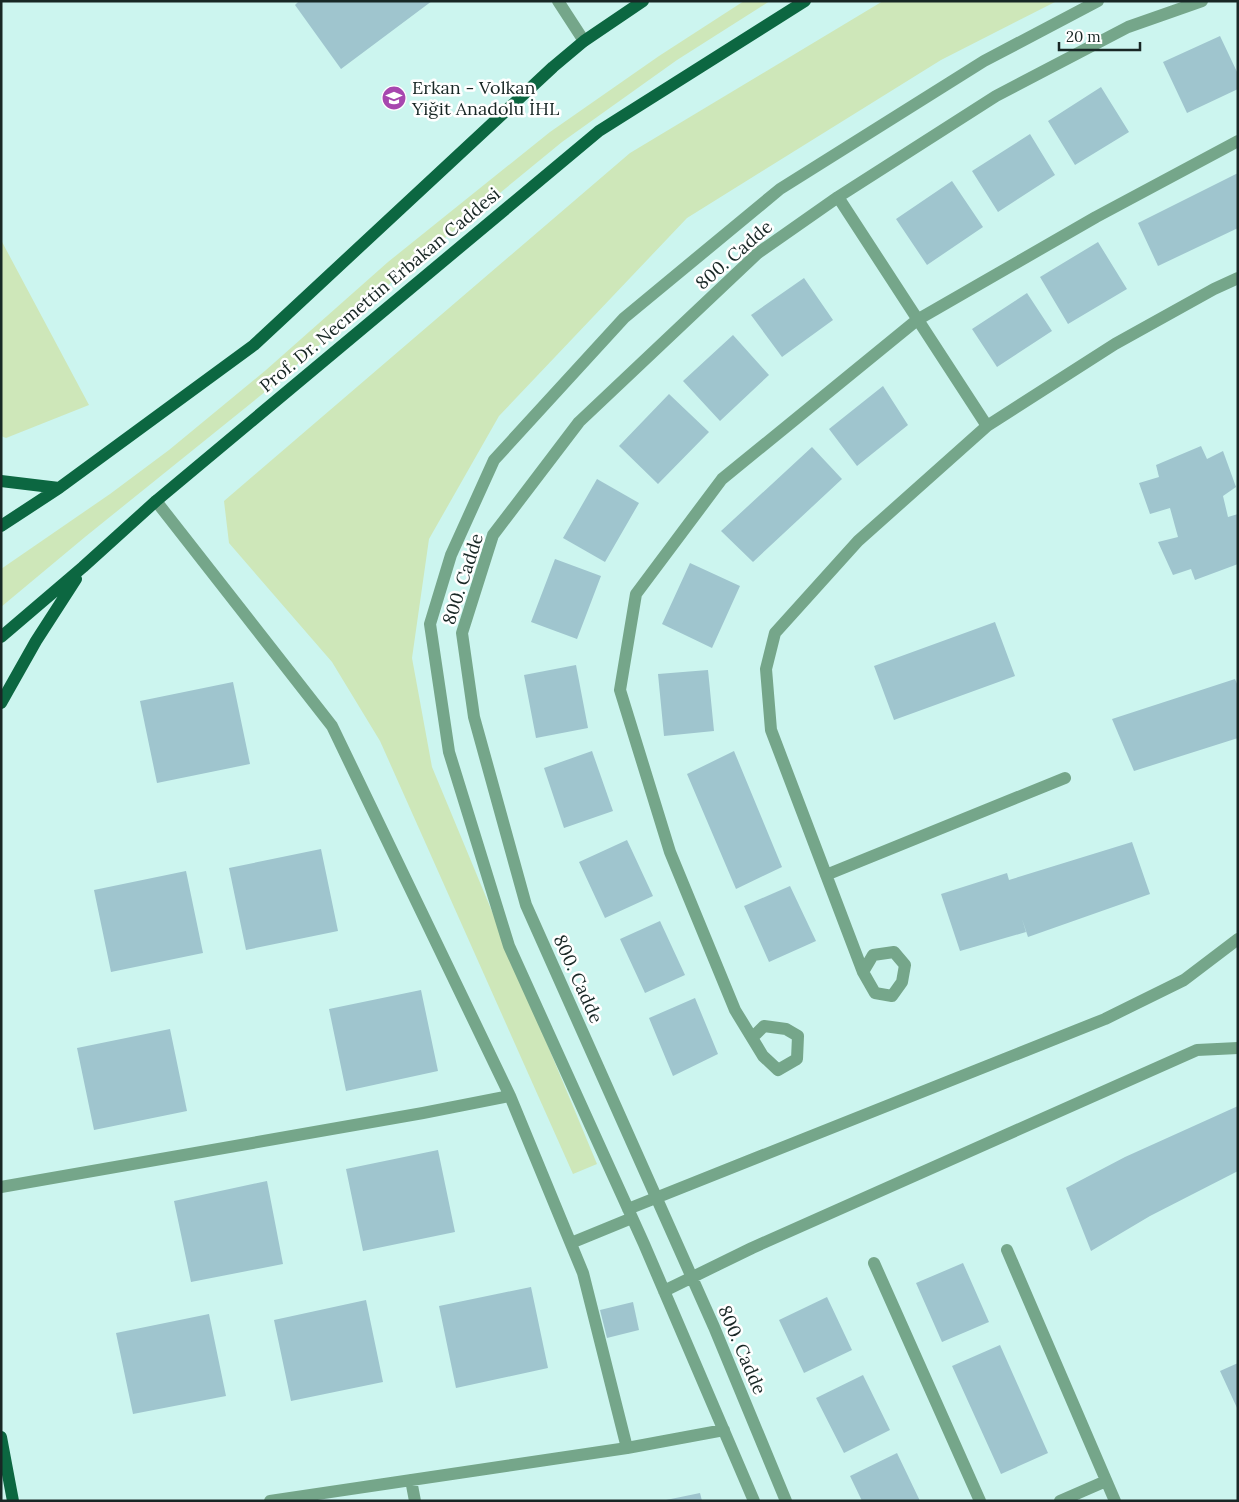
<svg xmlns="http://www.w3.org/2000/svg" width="1239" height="1502" font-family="Lora,serif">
  <rect width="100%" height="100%" fill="#ccf5ef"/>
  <path fill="#cee7b9" d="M744,1h26l-93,59 -115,82 -161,132 -125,109 -191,154 -84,70v-38l109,-75 59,-44 97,-80 122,-108 162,-130 109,-76z
    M883,1h174l-116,59 -254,158 -188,198 -70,123 -17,119 20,109 165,397 -24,10 -193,-433 -48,-79 -103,-119 -5,-42 406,-348z
    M1,240l88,165 -83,33 -5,-2z"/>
  <path fill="#9fc5ce" d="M299,1h133l-91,68 -46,-64z
    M1220,36l18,38v15l-51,24 -24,-51z
    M1101,87l28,45 -54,33 -27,-44z
    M1030,134l25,41 -57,37 -26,-41z
    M1238,173v55l-80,38 -20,-43z
    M952,181l31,46 -56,38 -31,-46z
    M1098,242l29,47 -59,35 -28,-47z
    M804,278l29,42 -51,37 -31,-42z
    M1027,293l25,38 -55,36 -25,-38z
    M733,335l36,40 -49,46 -37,-40z
    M883,386l25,39 -51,41 -28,-37z
    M669,394l40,38 -51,52 -39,-38z
    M1201,446l6,13 16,-8 13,36 -13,9 5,21 10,-3v50l-43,16 -4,-11 -18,6 -15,-33 20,-5 -8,-29 -20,6 -11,-31 20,-6 -3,-12z
    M812,447l30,32 -89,83 -32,-31z
    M597,479l42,24 -34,59 -42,-24z
    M555,559l46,17 -24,63 -46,-17z
    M690,563l50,23 -28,62 -50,-24z
    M995,622l20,54 -121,44 -20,-54z
    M576,665l12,63 -52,10 -12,-63z
    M708,670l6,61 -50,5 -6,-62z
    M1235,679l3,7v52l-104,33 -22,-52z
    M233,682l17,82 -93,19 -17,-82z
    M592,751l21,60 -49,17 -20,-60z
    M734,751l48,116 -46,22 -49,-115z
    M627,840l26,56 -48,22 -26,-56z
    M1132,842l18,52 -122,43 -6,-18 4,13 -66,19 -19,-57 66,-21 2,7z
    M321,849l17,82 -92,19 -17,-82z
    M186,871l17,82 -92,19 -17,-82z
    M790,886l26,55 -47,21 -25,-56z
    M660,921l25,54 -40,18 -25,-54z
    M421,990l17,81 -92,20 -17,-82z
    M695,998l23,56 -45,22 -24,-58z
    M170,1029l17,82 -93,19 -17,-82z
    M1238,1106v65l-88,45 -59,35 -25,-63 59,-31z
    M438,1150l17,82 -92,19 -17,-82z
    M267,1181l16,83 -92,18 -17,-81z
    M963,1263l26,59 -47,20 -26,-59z
    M531,1287l17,81 -92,20 -17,-82z
    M827,1297l25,53 -48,23 -25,-53z
    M366,1300l17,82 -92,19 -17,-81z
    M633,1302l6,28 -32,8 -7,-28z
    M209,1314l17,82 -93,18 -17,-81z
    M1000,1345l48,108 -47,21 -49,-108z
    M1238,1363v47l-18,-39z
    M863,1375l27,55 -46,23 -28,-55z
    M897,1453l23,48h-58l-12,-25z
    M700,1493l2,8h-36v-1z"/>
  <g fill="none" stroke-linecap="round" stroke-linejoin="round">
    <path stroke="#75a68a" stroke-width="12" d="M558,1l26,40
      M838,197l149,229
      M156,501l176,225 178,370 73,177 44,175
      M826,875l239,-97
      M863,972l10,-17 21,-3 11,13 -3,17 -10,14 -17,-3 -12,-21 -92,-242 -5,-61 9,-36 83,-92 129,-115 128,-82 99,-55 24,-11
      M752,1038l12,-12 22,3 12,7 -1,23 -19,11 -15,-14 -28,-46 -65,-158 -50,-162 16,-96 86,-115 195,-159 179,-103 142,-76
      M1,1187l422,-74 87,-17
      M628,1209l477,-190 79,-39 54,-41
      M571,1243l61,-25
      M1007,1250l108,251
      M874,1263l106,238
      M664,1291l88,-43 445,-198 41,-2
      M411,1480l4,21
      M270,1501l357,-53 97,-18
      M754,1501l-110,-257 -135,-298 -60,-194 -19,-128 21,-69 43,-95 130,-142 156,-129 204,-128 114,-60
      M786,1501l-72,-174 -188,-422 -52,-188 -12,-84 31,-98 86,-113 179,-169 80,-56 158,-101 132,-69 74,-26
      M1060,1501l46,-20"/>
    <path stroke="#0c6741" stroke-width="12" d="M1,481l58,7
      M1,526l58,-38 195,-143 299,-278 31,-26 59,-40
      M1,637l82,-70 73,-66 443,-370 206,-130
      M1,703l35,-62 40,-62
      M1,1437l12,64"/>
  </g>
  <defs>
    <symbol id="school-disc" viewBox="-11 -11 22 22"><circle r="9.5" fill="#a747af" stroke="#fff"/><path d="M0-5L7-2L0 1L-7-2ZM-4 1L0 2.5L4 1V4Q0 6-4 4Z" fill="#fff"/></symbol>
  </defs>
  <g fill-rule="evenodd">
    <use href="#school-disc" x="380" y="84" width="28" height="28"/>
  </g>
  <g text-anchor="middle" stroke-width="5" stroke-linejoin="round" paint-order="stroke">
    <g font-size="18" fill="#182725" stroke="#fff" text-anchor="start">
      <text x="412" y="94">Erkan - Volkan<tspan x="412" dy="21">Yiğit Anadolu İHL</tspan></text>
    </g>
    <g font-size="18" fill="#182725" stroke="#fff">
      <text transform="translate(734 255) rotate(-41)" y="6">800. Cadde</text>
      <text transform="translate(380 290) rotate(-40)" y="6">Prof. Dr. Necmettin Erbakan Caddesi</text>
      <text transform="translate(463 579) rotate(-72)" y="6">800. Cadde</text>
      <text transform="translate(578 979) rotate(66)" y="6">800. Cadde</text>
      <text transform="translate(742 1350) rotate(67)" y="6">800. Cadde</text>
    </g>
  </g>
  <rect width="1239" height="1502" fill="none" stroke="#182725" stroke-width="5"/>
  <path d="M1059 42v8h81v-8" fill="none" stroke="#182725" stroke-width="2.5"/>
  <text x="1066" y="42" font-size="15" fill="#182725" stroke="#ffffff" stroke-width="4" paint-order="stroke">20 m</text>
</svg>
